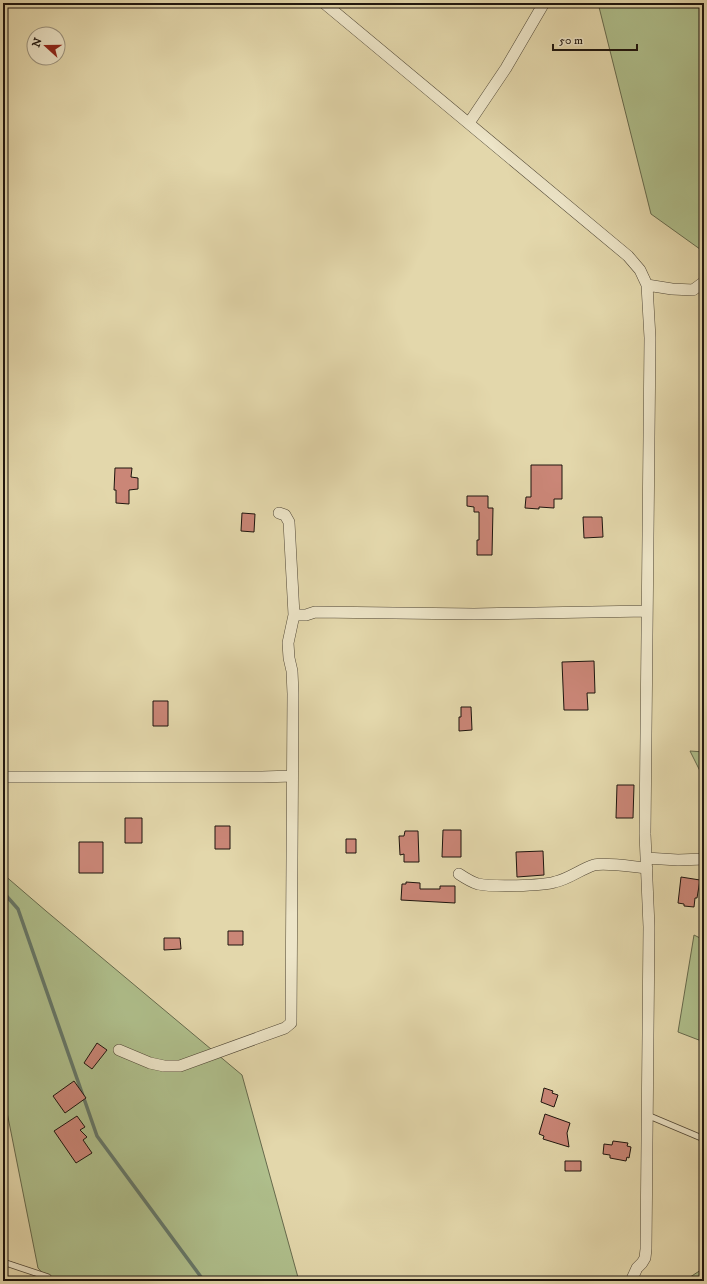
<svg xmlns="http://www.w3.org/2000/svg" width="707" height="1284" font-family="'IM FELL DW Pica',serif">
  <rect width="100%" height="100%" fill="#e3d7ab"/>
  <filter id="stains"><feTurbulence type="fractalNoise" baseFrequency=".005" numOctaves="4"/><feColorMatrix values="0 0 0 0 .2 0 0 0 0 .09 0 0 0 0 .02 0 0 0 .5 -.17"/></filter>
  <radialGradient id="worn" r=".72"><stop offset=".6" stop-color="#630" stop-opacity="0"/><stop offset="1" stop-color="#630" stop-opacity=".3"/></radialGradient>
  <path fill="#afbf8c" stroke="#666a4d" d="M598,3h106v249l-53,-38z
    M690,751l14,1v27z
    M3,874l43,37 196,164 57,206h-249l-12,-13 -35,-176z
    M694,935l10,5v102l-26,-10z
    M704,1268v13h-20z"/>
  <g fill="none" stroke-linecap="round" stroke-linejoin="round">
    <path stroke="#667869" stroke-width="3.5" d="M3,892l15,17 79,227 107,145"/>
  </g>
  <path fill="#ca8677" stroke="#1e150e" d="M531,465h31v34h-8v9l-15,-1v2l-14,-1 1,-11h5z
    M115,468h17l-1,9 7,1v11l-9,1v14l-13,-1v-13h-2z
    M467,496h21v12h5l-1,47h-15v-15h2v-28h-5v-5l-7,-1z
    M242,513l13,1 -1,18 -13,-1z
    M583,517h19l1,20 -19,1z
    M594,661l1,32h-8l1,17h-24l-2,-48z
    M153,701h15v25h-15z
    M461,707h10l1,23 -13,1v-14h2z
    M617,785h17l-1,33h-17z
    M125,818h17v25h-17z
    M215,826h15v23h-15z
    M443,830h18v27h-19z
    M405,831h13l1,31h-15v-8l-4,1 -1,-19h5z
    M346,839h10v14h-10z
    M79,842h24v31h-24z
    M543,851l1,24 -27,2 -1,-25z
    M681,877l19,3 -3,18h-2l-1,9 -10,-1v-2l-6,-1z
    M406,882l14,1v6h20v-3h15v17l-54,-3 1,-16h4z
    M228,931h15v14h-15z
    M164,938h16l1,11 -17,1z
    M97,1043l10,7 -15,19 -8,-6z
    M74,1081l12,17 -21,15 -12,-17z
    M544,1088l9,3 -1,2 6,2 -4,12 -13,-5z
    M545,1114l25,9 -3,10 2,14 -26,-8 1,-3 -5,-2z
    M77,1116l8,11 -5,3 7,7 -4,3 9,13 -16,10 -22,-32z
    M613,1141l15,2 -1,3 4,1 -2,11 -2,-1 -1,4 -16,-3v-3l-7,-1 1,-10 8,1z
    M565,1161h16v10h-16z"/>
  <g fill="none" stroke-linecap="round" stroke-linejoin="round">
    <defs>
      <path id="lane" d="M647,1115l57,24
        M3,1262l45,15 3,4"/>
      <path id="street" d="M324,3l304,253 12,14 7,15 3,53 -5,496 4,93 -3,322 -1,9 -3,5 -5,5 -6,13
        M469,123l37,-55 38,-65
        M647,285l25,4 21,1 11,-8
        M279,513l6,2 4,7 5,93
        M3,777h259l30,-1
        M646,858l32,2 26,-1
        M459,874c6,4 12,8 19,10 14,3 63,2 77,-2 14,-3 26,-13 39,-17 11,-3 40,2 53,3
        M119,1050l31,13 14,3h16l105,-38 6,-5 2,-329 -1,-23 -3,-13 -1,-15 6,-28h12l9,-3 159,2 173,-3"/>
    </defs>
    <use href="#lane" stroke="#4f4635" stroke-width="7"/>
    <use href="#street" stroke="#4f4635" stroke-width="12"/>
    <use href="#lane" stroke="#ede5c8" stroke-width="5.5"/>
    <use href="#street" stroke="#ede5c8" stroke-width="11"/>
  </g>
  <rect width="707" height="1284" fill="none" stroke="#e3d7ab" stroke-width="16"/>
  <rect x="4" y="4" width="699" height="1276" fill="none" stroke="#1e150e" stroke-width="2"/>
  <rect x="8" y="8" width="691" height="1268" fill="none" stroke="#1e150e"/>
  <g transform="translate(46 46) rotate(291)"><circle r="19" fill="#ede5c8" stroke="#9a927e"/>
  <path d="M0-3L7 15L0 10L-7 15Z" fill="#8f2418"/>
  <text y="-6" font-size="11" font-weight="bold" text-anchor="middle" fill="#1e150e">N</text>
  </g>
  <path d="M553 44v6h84v-6" fill="none" stroke="#1e150e" stroke-width="2"/>
  <text x="559" y="44" font-size="12" fill="#1e150e" stroke="#ede5c8" stroke-width="3" paint-order="stroke">50 m</text>
  <rect width="100%" height="100%" filter="url(#stains)"/>
  <rect width="100%" height="100%" fill="url(#worn)"/>
</svg>
